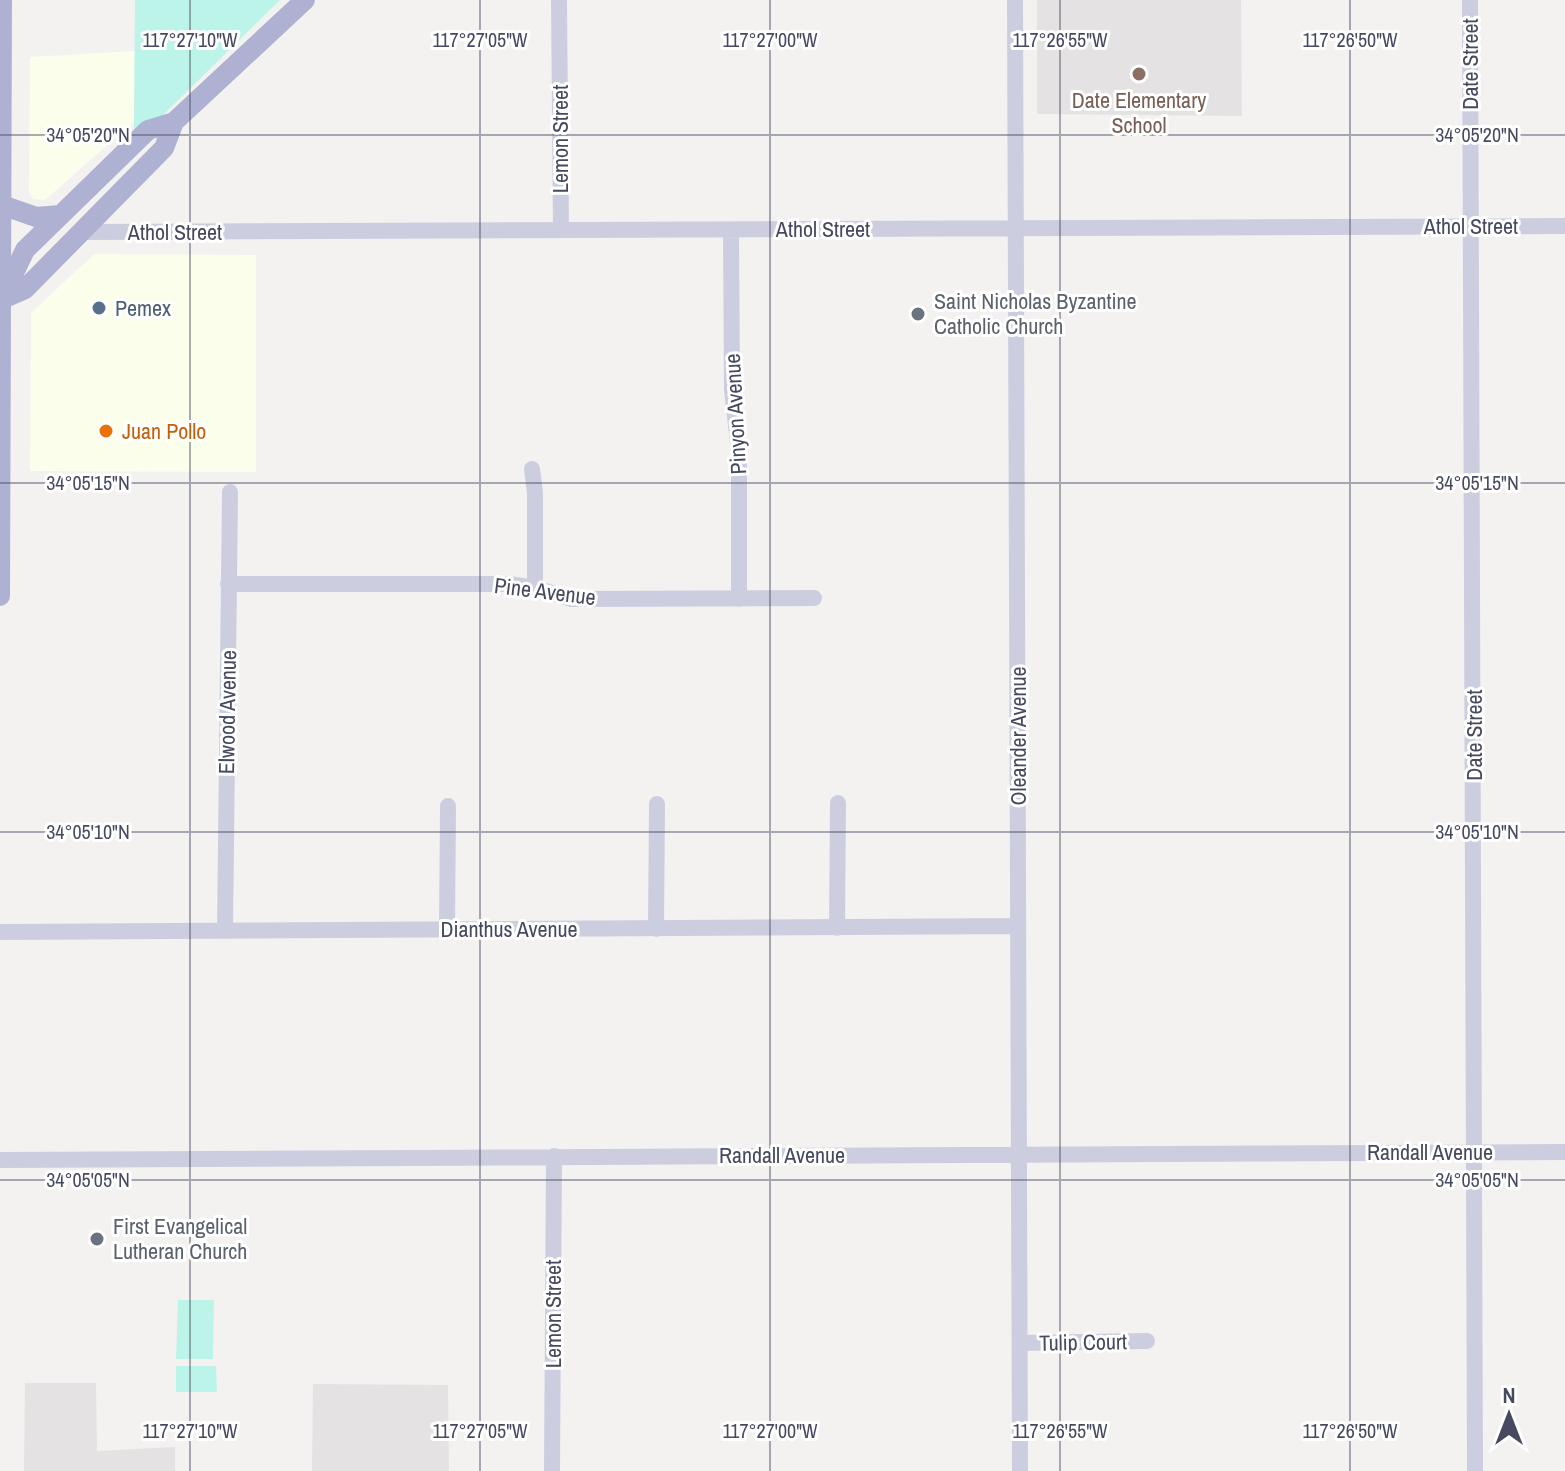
<svg xmlns="http://www.w3.org/2000/svg" width="1565" height="1471" font-family="'Archivo Narrow',sans-serif">
  <rect width="100%" height="100%" fill="#f3f2f1"/>
  <path fill="#fbfeeb" d="M135,51l-1,71 -89,78 -12,-1 -4,-6 1,-136z
    M94,254l162,1v217l-226,-1 1,-158z"/>
  <path fill="#e5e2e3" d="M1037,0h204l1,116 -205,-2z
    M25,1383h71l1,68 78,-4v24h-151z
    M313,1384l135,1 1,86h-137z"/>
  <path fill="#bdf4ea" d="M135,0h145l-124,122 -22,7z
    M178,1300h36l-1,59h-37z
    M176,1366h40l1,26h-41z"/>
  <g fill="none" stroke-linecap="round" stroke-linejoin="round">
    <path stroke="#cccedf" stroke-width="16" d="M559,0l2,230
      M1015,0l5,1471
      M1470,0l5,1471
      M731,230l1,160 7,62v147
      M82,232l1483,-6
      M532,469l3,24v95
      M228,584h281l26,4 37,11 242,-1
      M837,928l1,-125
      M447,929l1,-123
      M656,929l1,-125
      M225,931l5,-439
      M0,932l1018,-6
      M0,1160l1565,-8
      M1020,1343l127,-2
      M552,1471l2,-315"/>
    <path stroke="#afb1d2" stroke-width="20" d="M2,205l34,12 24,-2
      M6,290l19,-40 123,-120 26,-8
      M0,300l25,-11 139,-141 10,-26 131,-122
      M0,596l2,-596"/>
  </g>
  <path fill="none" stroke="#474960" stroke-width="2" stroke-opacity="0.45" d="M190,0v1471M480,0v1471M770,0v1471M1060,0v1471M1350,0v1471M0,135h1565M0,483h1565M0,832h1565M0,1180h1565"/>
  <circle fill="#8d6e63" stroke="#fff" stroke-width="3" cx="1139" cy="74" r="8"/>
  <circle fill="#5c6f8a" stroke="#fff" stroke-width="3" cx="99" cy="308" r="8"/>
  <g fill="#6b7280" stroke="#fff" stroke-width="3">
    <circle cx="918" cy="314" r="8"/>
    <circle cx="97" cy="1239" r="8"/>
  </g>
  <circle fill="#e8710a" stroke="#fff" stroke-width="3" cx="106" cy="431" r="8"/>
  <g text-anchor="middle" stroke-width="6" stroke-linejoin="round" paint-order="stroke">
    <g font-size="22" fill="#474960" stroke="#fff">
      <text transform="translate(1470 64) rotate(-90)" y="8">Date Street</text>
      <text transform="translate(560 139) rotate(-90)" y="8">Lemon Street</text>
      <text x="1471" y="234">Athol Street</text>
      <text x="823" y="237">Athol Street</text>
      <text x="175" y="240">Athol Street</text>
      <text transform="translate(735 414) rotate(-93)" y="8">Pinyon Avenue</text>
      <text transform="translate(545 591) rotate(7)" y="8">Pine Avenue</text>
      <text transform="translate(227 712) rotate(-89)" y="8">Elwood Avenue</text>
      <text transform="translate(1474 735) rotate(-90)" y="8">Date Street</text>
      <text transform="translate(1018 736) rotate(-90)" y="8">Oleander Avenue</text>
      <text x="509" y="937">Dianthus Avenue</text>
      <text x="1430" y="1160">Randall Avenue</text>
      <text x="782" y="1163">Randall Avenue</text>
      <text transform="translate(553 1314) rotate(-90)" y="8">Lemon Street</text>
      <text transform="translate(1083 1342) rotate(-1)" y="8">Tulip Court</text>
    </g>
    <g font-size="22" fill="#785e54" stroke="#fff">
      <text x="1139" y="108">Date Elementary<tspan x="1139" dy="25">School</tspan></text>
    </g>
    <g font-size="22" fill="#5b616d" stroke="#fff" text-anchor="start">
      <text x="934" y="309">Saint Nicholas Byzantine<tspan x="934" dy="25">Catholic Church</tspan></text>
      <text x="113" y="1234">First Evangelical<tspan x="113" dy="25">Lutheran Church</tspan></text>
    </g>
    <g font-size="22" fill="#4e5e75" stroke="#fff" text-anchor="start">
      <text x="115" y="316">Pemex</text>
    </g>
    <g font-size="22" fill="#c56008" stroke="#fff" text-anchor="start">
      <text x="122" y="439">Juan Pollo</text>
    </g>
  </g>
  <g font-size="20" text-anchor="middle" fill="#474960" stroke="#fff" stroke-width="6" stroke-linejoin="round" paint-order="stroke">
    <text x="190" y="47">117°27'10"W</text>
    <text x="480" y="47">117°27'05"W</text>
    <text x="770" y="47">117°27'00"W</text>
    <text x="1060" y="47">117°26'55"W</text>
    <text x="1350" y="47">117°26'50"W</text>
    <text x="88" y="142">34°05'20"N</text>
    <text x="1477" y="142">34°05'20"N</text>
    <text x="88" y="490">34°05'15"N</text>
    <text x="1477" y="490">34°05'15"N</text>
    <text x="88" y="839">34°05'10"N</text>
    <text x="1477" y="839">34°05'10"N</text>
    <text x="88" y="1187">34°05'05"N</text>
    <text x="1477" y="1187">34°05'05"N</text>
    <text x="190" y="1438">117°27'10"W</text>
    <text x="480" y="1438">117°27'05"W</text>
    <text x="770" y="1438">117°27'00"W</text>
    <text x="1060" y="1438">117°26'55"W</text>
    <text x="1350" y="1438">117°26'50"W</text>
  </g>
  <g transform="translate(1509 1415)" stroke="#ffffff" stroke-width="6" paint-order="stroke">
  <path d="M0-6L14 30L0 20L-14 30Z" fill="#474960"/>
  <text y="-12" font-size="22" font-weight="bold" text-anchor="middle" fill="#474960">N</text>
  </g>
</svg>
